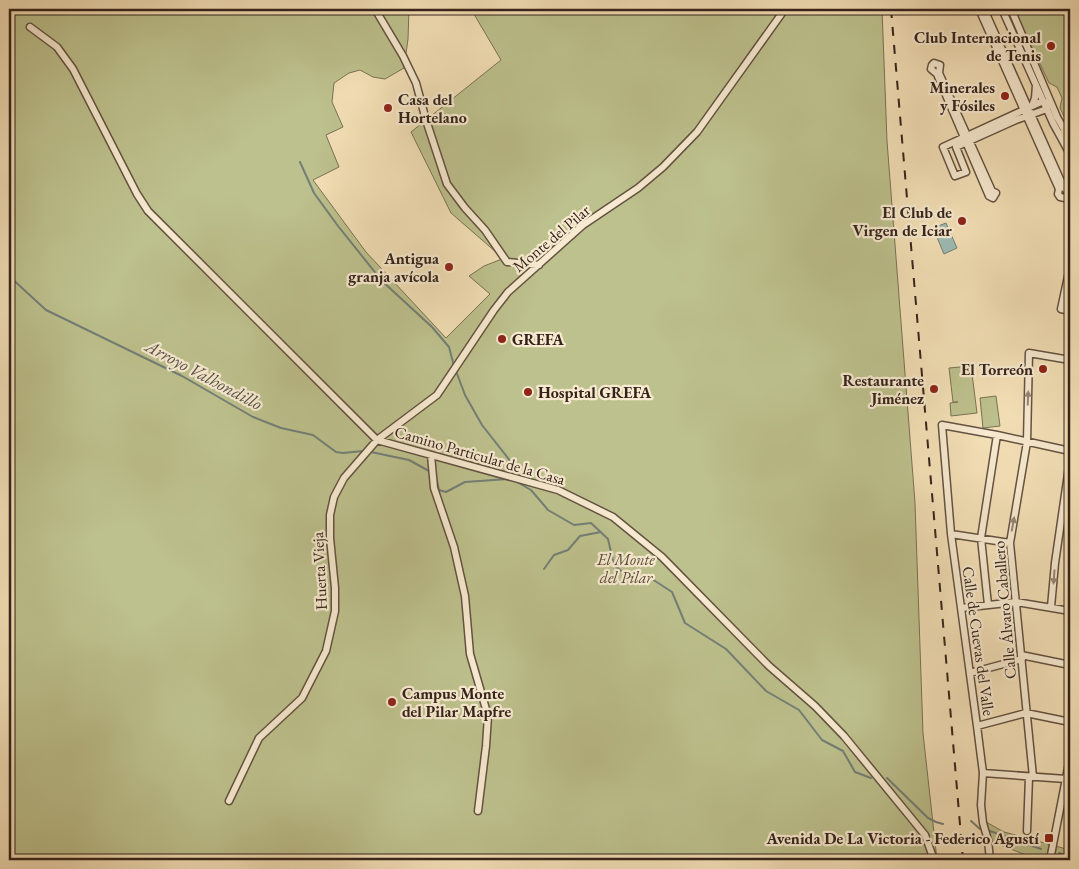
<svg xmlns="http://www.w3.org/2000/svg" width="1079" height="869" font-family="'EB Garamond',serif">
  <rect width="100%" height="100%" fill="#f3dfb6"/>
  <filter id="stains"><feTurbulence type="fractalNoise" baseFrequency=".004" numOctaves="4"/><feColorMatrix values="0 0 0 0 .2 0 0 0 0 .09 0 0 0 0 .02 0 0 0 .5 -.17"/></filter>
  <radialGradient id="worn" r=".72"><stop offset=".6" stop-color="#630" stop-opacity="0"/><stop offset="1" stop-color="#630" stop-opacity=".3"/></radialGradient>
  <path fill="#bdc18d" stroke="#797254" d="M9,9h400l-1,30 -4,29 -19,11 -12,-2 -13,-7 -11,3 -15,10 -2,19 11,25 -17,8 13,32 -26,13 53,72 80,86 44,-44 -21,-18 15,-10 18,-7 -5,-6 -46,-40 -40,-81 90,-72 -30,-51h411l5,132 28,362 8,230 14,127h-928z
    M1014,9h56v120l-10,-21 2,-10 -5,-11 -8,-4z
    M971,366l6,47 -26,3 -1,-13 8,-1h-5l-4,-34z
    M996,396l4,30 -17,2 -3,-30z
    M986,822l18,10 66,18v10h-31l-49,-19z"/>
  <path fill="#9dbcb5" stroke="#737f77" d="M946,223l11,25 -13,6 -11,-26z"/>
  <g fill="none" stroke-linecap="round" stroke-linejoin="round">
    <path stroke="#737f77" stroke-width="2" d="M300,162l14,31 24,33 44,55 50,46 17,20 5,19
      M9,276l37,34 136,66 71,41 28,11 32,7 23,17 7,1 20,-2
      M456,371l9,24 17,30 33,42 12,11
      M371,452l38,8 20,11
      M436,477l3,13 7,2 19,-10 43,-3
      M517,482l14,8 17,20 26,15 17,-2 17,16 6,26 12,10 26,4 20,13 13,31 41,26 40,42 33,19 23,30 21,11 12,21 16,6
      M544,569l10,-14 14,-5 12,-14 21,-4
      M887,778l41,40 8,4 7,2
      M971,821l9,8
      M990,831l51,18
      M1059,853l11,4"/>
    <defs>
      <path id="minor" d="M375,9l28,47 13,27 10,37 21,64 18,24 20,22 22,32 32,3
        M979,9l80,180 -1,5 2,3 5,1 3,-4v-3l-4,-3 -80,-179
        M1002,9l51,114 17,31
        M1011,9l46,108 9,16
        M30,27l27,20 16,22 64,125 11,17 229,229 181,50 55,27 49,40 107,109 46,40 29,30 81,99 9,25
        M934,63l6,2 -1,8 53,118 4,2 -3,5 -4,-2 -52,-122 -6,-5 1,-4z
        M1041,102l10,1 -7,7 -28,10 -60,27 10,25 -11,4 -12,-29z
        M1032,106l3,-8 1,-13
        M1070,267l-9,42 9,2
        M431,455l3,33 20,59 11,49 5,58 18,62 -2,30 -8,65
        M951,534l59,9
        M988,605l-7,-67 16,-103
        M1051,607l4,-44 15,-103
        M961,608l55,-6 54,9
        M1021,655l49,10
        M970,673l52,-14
        M977,726l49,-13 44,9
        M983,773l83,6
        M1033,777l-23,-234 17,-101 2,-89 41,7
        M229,801l30,-63 43,-40 24,-47 9,-40v-23l-5,-50v-23l4,-18 10,-19 33,-38 60,-45 57,-85 14,-18 75,-67 55,-37 25,-21 34,-35 88,-123
        M1027,831l2,-54
        M990,860l-2,-20 -5,-17 -2,-18 2,-32 -6,-47 -26,-192 -9,-109 55,10 73,16
        M1050,860l20,-102"/>
      <path id="highway" d="M1065,131l5,12"/>
    </defs>
    <use href="#minor" stroke="#645242" stroke-width="9"/>
    <use href="#highway" stroke="#35231b" stroke-width="11"/>
    <use href="#minor" stroke="#f7ead0" stroke-width="6"/>
    <use href="#highway" stroke="#f3dfb6" stroke-width="9"/>
    <path stroke="#35231b" stroke-width="2" stroke-dasharray="9 9" stroke-linecap="butt" d="M891,9l72,851"/>
  </g>
  <defs><path id="oneway-solid" d="M-6-.8H1V-3.2L6.5 0L1 3.2V.8H-6Z" transform="scale(1.25)"/></defs>
  <g fill="#968676">
    <use href="#oneway-solid" transform="translate(1028 398) rotate(-88)"/>
    <use href="#oneway-solid" transform="translate(1013 524) rotate(-80)"/>
    <use href="#oneway-solid" transform="translate(1054 577) rotate(94)"/>
  </g>
  <g fill="#8f2418" stroke="#f7ead0" stroke-width="2">
    <circle cx="1051" cy="46" r="5"/>
    <circle cx="1005" cy="96" r="5"/>
    <circle cx="388" cy="108" r="5"/>
    <circle cx="962" cy="221" r="5"/>
    <circle cx="449" cy="267" r="5"/>
    <circle cx="502" cy="339" r="5"/>
    <circle cx="1043" cy="369" r="5"/>
    <circle cx="934" cy="389" r="5"/>
    <circle cx="528" cy="392" r="5"/>
    <circle cx="392" cy="702" r="5"/>
    <rect x="1044" y="833" width="10" height="10" rx="2.5"/>
  </g>
  <g text-anchor="middle" stroke-width="4.5" stroke-linejoin="round" paint-order="stroke">
    <g font-size="16" font-weight="bold" fill="#35231b" stroke="#f7ead0" text-anchor="end">
      <text x="1041" y="43">Club Internacional<tspan x="1041" dy="18">de Tenis</tspan></text>
      <text x="995" y="93">Minerales<tspan x="995" dy="18">y Fósiles</tspan></text>
      <text x="398" y="105" text-anchor="start">Casa del<tspan x="398" dy="18">Hortelano</tspan></text>
      <text x="952" y="218">El Club de<tspan x="952" dy="18">Virgen de Iciar</tspan></text>
      <text x="439" y="264">Antigua<tspan x="439" dy="18">granja avícola</tspan></text>
      <text x="512" y="345" text-anchor="start">GREFA</text>
      <text x="1033" y="375">El Torreón</text>
      <text x="924" y="386">Restaurante<tspan x="924" dy="18">Jiménez</tspan></text>
      <text x="538" y="398" text-anchor="start">Hospital GREFA</text>
      <text x="402" y="699" text-anchor="start">Campus Monte<tspan x="402" dy="18">del Pilar Mapfre</tspan></text>
      <text x="1039" y="844">Avenida De La Victoria - Federico Agustí</text>
    </g>
    <g font-size="16" fill="#35231b" stroke="#f7ead0">
      <text transform="translate(551 238) rotate(-40)" y="6">Monte del Pilar</text>
      <text transform="translate(480 455) rotate(16)" y="6">Camino Particular de la Casa</text>
      <text transform="translate(319 571) rotate(-93)" y="6">Huerta Vieja</text>
      <text transform="translate(1004 610) rotate(-95)" y="6">Calle Álvaro Caballero</text>
      <text transform="translate(979 641) rotate(82)" y="6">Calle de Cuevas del Valle</text>
    </g>
    <g font-size="16" font-style="italic" fill="#574a38" stroke="#f7ead0">
      <text x="626" y="565">El Monte<tspan x="626" dy="18">del Pilar</tspan></text>
    </g>
    <g font-size="18" font-style="italic" fill="#545149" stroke="#f7ead0">
      <text transform="translate(204 375) rotate(28)" y="6">Arroyo Valhondillo</text>
    </g>
  </g>
  <rect width="1079" height="869" fill="none" stroke="#f3dfb6" stroke-width="30"/>
  <rect x="10" y="10" width="1059" height="849" fill="none" stroke="#35231b" stroke-width="2.5"/>
  <rect x="15" y="15" width="1049" height="839" fill="none" stroke="#35231b"/>
  <rect width="100%" height="100%" filter="url(#stains)"/>
  <rect width="100%" height="100%" fill="url(#worn)"/>
</svg>
